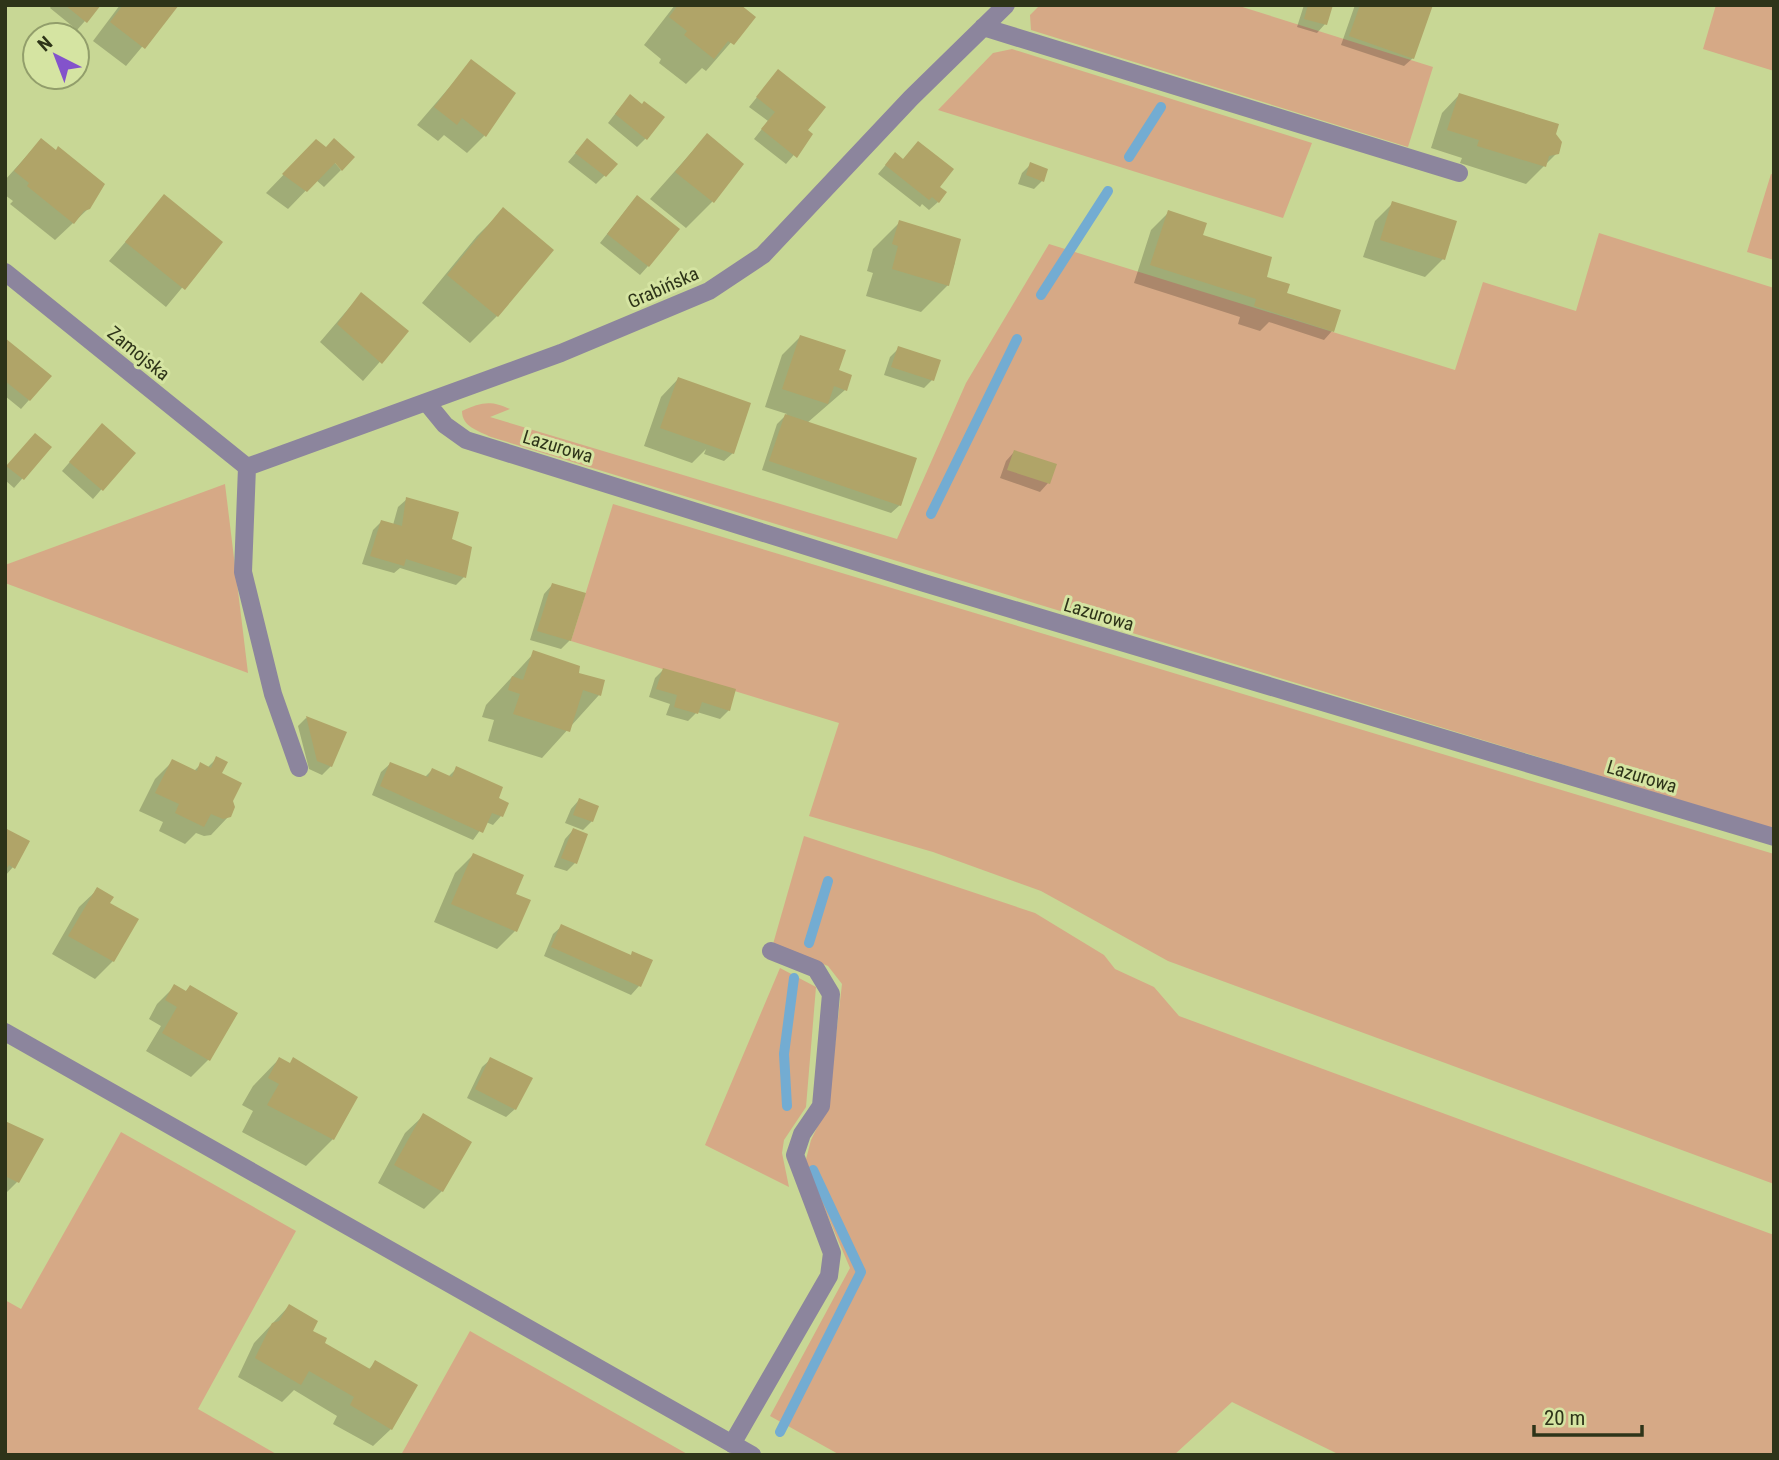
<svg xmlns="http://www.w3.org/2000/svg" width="1779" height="1460" font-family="'Roboto Condensed',sans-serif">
  <rect width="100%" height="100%" fill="#c8d795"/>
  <path fill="#d6a986" d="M1040,5h196l197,62 -25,80 -377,-117 -1,-15z
    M1716,5h58v66l-71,-22z
    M1012,49l300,94 -29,75 -345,-108 55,-57z
    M1771,174l3,1v85l-27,-8z
    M1599,233l175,55v541l-1283,-392c-12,-6 -29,-10 -29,-26 19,-9 29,-11 48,-2l-20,8 407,122 69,-156 83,-139 406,126 28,-88 93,29z
    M225,484l23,189 -243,-90v-18z
    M613,504l1161,350v330l-606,-223 -127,-70 -108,-39 -124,-36 30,-93 -268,-82z
    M804,836l231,77 69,42 11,14 39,18 25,29 595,219v220h-434l-108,-53 -58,53h-334l-70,-39 80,-148 -45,-105 6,-23 17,-35 14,-121 -14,-18 -55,-22z
    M780,968l36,19 -10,120 -22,33 -2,13 7,34 -84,-42z
    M121,1132l175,99 -98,178 80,46h-273v-155l16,9z
    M470,1331l219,124h-288z"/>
  <path fill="#0003" d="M52,5h47l-22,25 -27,-22z
    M120,5h57l-51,61 -33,-25z
    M675,5h52l26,12 -47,54 -4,-3 -16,16 -27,-21 2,-4 -17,-14z
    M1304,5h27l-6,19 -8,9 -20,-6z
    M1355,5h37l21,53 -9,8 -63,-21z
    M472,61l12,75 -17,17 -23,-18 -6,6 -21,-16z
    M778,71l27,59 6,5 -25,29 -32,-25 14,-18 -19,-14z
    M1459,95l95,39 3,19 -31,31 -66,-21 2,-5 -31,-10 11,-35z
    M622,105l24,33 -9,9 -29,-24z
    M707,135l5,67 -26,26 -36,-29z
    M41,140l48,68 -34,32 -45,-36 3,-3 -8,-6v-15z
    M316,141l25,29 -17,17 -8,-7 -28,29 -22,-16z
    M579,149l37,15 -20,20 -28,-22z
    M895,154l43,33v15l-9,8 -7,-6 -2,3 -42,-33z
    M1031,164l11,17 -8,8 -16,-5 4,-11z
    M164,197l56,45 -54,65 -57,-46z
    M1393,203l50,56 -18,18 -62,-20 12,-36z
    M629,206l19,60 -8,9 -40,-32z
    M503,210l-6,106 -27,27 -48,-40 55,-67z
    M1169,212l95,66 18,22 50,31 -8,9 -55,-18 -9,9 -22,-7 2,-7 -106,-34 17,-53z
    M900,222l55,40 -7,23 -27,27 -55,-16 7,-23 -6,-2 6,-22z
    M361,294l46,37 -44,50 -43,-39z
    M800,337l37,34 8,19 -38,33 93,82 -9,8 -129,-43 15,-46 10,-10 -22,-7 17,-52z
    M5,340l24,60 -8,9 -16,-13z
    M899,348l33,32 -8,8 -40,-13 6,-18z
    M678,379l55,74 -9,8 -20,-7 2,-5 -14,14 -48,-17 17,-49z
    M94,434l39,19 -40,46 -31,-28z
    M27,444l23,3 -36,41 -9,-8v-11z
    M1014,452l34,31 -8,9 -40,-14 6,-17z
    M407,499l43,41 14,37 -8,8 -56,-17 -6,5 -32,-9 11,-34 8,-8 12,3 5,-18z
    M552,585l18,55 -9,9 -31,-9 14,-46z
    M534,653l43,21 22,21 -57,63 -54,-17 6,-21 -12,-3 4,-12z
    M663,670l66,40 -9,9 -23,-7 -9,9 -22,-6 4,-11 -21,-7 6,-19z
    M306,718l39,15 -14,33 -9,9 -13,-6 -11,-43z
    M216,759l15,41 -2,16 -18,19 -7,1 -8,-3 -11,11 -26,-13 4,-9 -24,-11 16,-32 18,-18 21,10 7,-7 6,4z
    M390,764l34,14 8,-8 16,7 9,-9 39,31 5,17 -8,9 -7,-3 -13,18 -101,-45 9,-23z
    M579,800l13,21 -9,9 -18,-7 6,-14z
    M5,830l8,37 -8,9z
    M573,830l2,33 -8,8 -13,-4 11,-28z
    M473,855l41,40 15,6 -14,30 -18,18 -63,-27 21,-49z
    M97,890l11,14 5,57 -18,18 -43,-25 27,-47z
    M562,926l68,30 3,-3 17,8 -11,25 -8,9 -87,-39 9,-22z
    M174,987l11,5 5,-5 19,72 -18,18 -45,-26 15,-25 -12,-7 8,-15z
    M279,1059l10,6 44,74 -27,27 -64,-34 11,-21 -11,-6 11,-19z
    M491,1059l24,50 -9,8 -39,-19 15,-31z
    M423,1116l19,75 -18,18 -46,-26 27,-50z
    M5,1123l37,17 -25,42 -12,12z
    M289,1306l33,38 46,26 7,-7 16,66 -18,17 -40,-22 4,-8 -43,-26 -12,12 -44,-25 16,-34z"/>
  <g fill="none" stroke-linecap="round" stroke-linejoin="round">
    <path stroke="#73acd2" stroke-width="10" d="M1129,157l32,-50
      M1041,295l67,-104
      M931,514l86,-175
      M809,943l19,-62
      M787,1106l-3,-52 10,-76
      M780,1432l81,-160 -48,-102"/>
  </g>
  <path fill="#b0a468" d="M65,5h36l-14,18z
    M123,5h56l-34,44 -35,-27z
    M678,5h63l15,12 -22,28 -6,-4 -14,18 -30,-24 3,-4 -18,-14z
    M1308,5h25l-6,20 -23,-6z
    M1360,5h73l-19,54 -65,-23z
    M471,59l45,34 -30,44 -24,-19 -5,7 -23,-18z
    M778,69l48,38 -18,23 5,4 -16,24 -36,-29 14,-17 -19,-15z
    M1459,93l100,31 -3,10 6,8 -3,12 -10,2 -3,11 -69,-21 2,-6 -32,-10z
    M630,94l12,10 2,-3 21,16 -18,23 -32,-26z
    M707,133l37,31 -30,39 -39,-31z
    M41,138l15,12 2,-4 47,38 -15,25 -6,2 -10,13 -47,-38 2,-3 -15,-12z
    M334,138l21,19 -13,14 -7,-8 -28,29 -25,-18 34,-35 10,8z
    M587,138l31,26 -12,13 -31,-24z
    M918,141l36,28 -14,18 7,5 -8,11 -7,-6 -3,3 -44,-35 10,-13 8,7z
    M1030,162l18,7 -4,13 -18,-7z
    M164,194l59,48 -38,48 -60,-48z
    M637,195l43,34 -31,38 -42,-33z
    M1392,201l65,20 -12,39 -65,-20z
    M503,207l51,43 -56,67 -51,-42z
    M1168,210l39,13 -4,12 69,22 -5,20 23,7 -3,9 54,17 -7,22 -80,-26 2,-7 -106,-34z
    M899,220l62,19 -12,47 -57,-17 6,-23 -6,-2z
    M361,292l48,39 -27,33 -45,-40z
    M800,335l46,15 -7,20 13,5 -5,16 -13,-5 -6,18 -46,-15z
    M5,338l47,38 -22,25 -25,-20z
    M898,346l43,14 -7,21 -43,-14z
    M678,377l73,26 -17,51 -74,-26z
    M785,414l132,44 -16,48 -132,-45z
    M102,423l34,30 -33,38 -34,-29z
    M35,433l17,14 -28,33 -18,-14z
    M1014,450l43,14 -7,20 -43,-14z
    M406,497l53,15 -7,27 20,8 -6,31 -60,-19 -2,7 -34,-10 11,-36 21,6z
    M552,583l34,10 -15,48 -34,-10z
    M533,650l47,16 -1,7 26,7 -4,16 -18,-6 -13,42 -57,-18 7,-20 -12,-4 4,-14 11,4z
    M663,668l73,21 -6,22 -28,-9 -4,12 -24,-7 3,-12 -21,-6z
    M306,716l41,16 -15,35 -15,-6z
    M216,756l12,6 -6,11 20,10 -9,18 2,6 -4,10 -8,2 -12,-5 -7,13 -29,-14 4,-9 -24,-11 17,-34 25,12 3,-9 11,6z
    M390,762l38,15 4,-9 20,9 4,-11 47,21 -4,11 10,5 -6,14 -11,-4 -9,20 -103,-47z
    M579,798l20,8 -6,16 -20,-7z
    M5,828l25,13 -15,28 -6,-4 -4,6z
    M573,828l15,6 -11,30 -16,-6z
    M473,853l51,22 -8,19 15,6 -14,32 -66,-28z
    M97,887l17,10 -4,6 29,16 -25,43 -46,-26z
    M561,924l70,31 1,-4 21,9 -12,27 -90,-40z
    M174,984l12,7 4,-6 48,28 -28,48 -48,-28 15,-26 -12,-7z
    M279,1057l11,6 3,-6 65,40 -24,43 -67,-35 12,-21 -11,-6z
    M490,1057l43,21 -17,32 -41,-21z
    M423,1113l49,29 -29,50 -49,-27z
    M5,1121l39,18 -25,44 -14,-7z
    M289,1304l29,17 -5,10 14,7 -2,5 45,26 5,-9 43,25 -26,45 -42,-25 4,-8 -45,-26 -8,14 -46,-27 17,-35 7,-2z"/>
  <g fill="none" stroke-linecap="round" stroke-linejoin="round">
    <path stroke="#8c859d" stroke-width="18" d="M983,27l476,146
      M5,272l242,195
      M427,403l18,22 21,15 458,143 850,254
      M247,467l314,-114 148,-62 54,-36 148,-157 95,-93
      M247,467l-4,105 30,122 26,74
      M5,1032l747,423
      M732,1444l97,-168 3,-23 -37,-98 7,-21 19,-28 10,-112 -15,-25 -45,-18"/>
  </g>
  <g text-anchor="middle" stroke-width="6" stroke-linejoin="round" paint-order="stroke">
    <g font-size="19" fill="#2e3419" stroke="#d5e4a2">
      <text transform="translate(663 287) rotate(-24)" y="7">Grabińska</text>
      <text transform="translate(139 353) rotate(39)" y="7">Zamojska</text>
      <text transform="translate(558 446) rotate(17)" y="7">Lazurowa</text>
      <text transform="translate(1099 614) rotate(17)" y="7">Lazurowa</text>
      <text transform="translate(1642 776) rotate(17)" y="7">Lazurowa</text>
    </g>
  </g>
  <rect width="1779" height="1460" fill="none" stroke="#2e3419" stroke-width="14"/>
  <g transform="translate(56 56) rotate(318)"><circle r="33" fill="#d5e4a2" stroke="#929e6b" stroke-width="2"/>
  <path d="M0-5L12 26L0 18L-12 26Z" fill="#8353cb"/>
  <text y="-10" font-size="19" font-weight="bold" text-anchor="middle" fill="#2e3419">N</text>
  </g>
  <path d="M1534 1425v10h108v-10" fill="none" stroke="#2e3419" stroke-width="3.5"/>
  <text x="1544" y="1425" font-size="21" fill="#2e3419" stroke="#d5e4a2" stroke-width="5" paint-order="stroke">20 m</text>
</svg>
